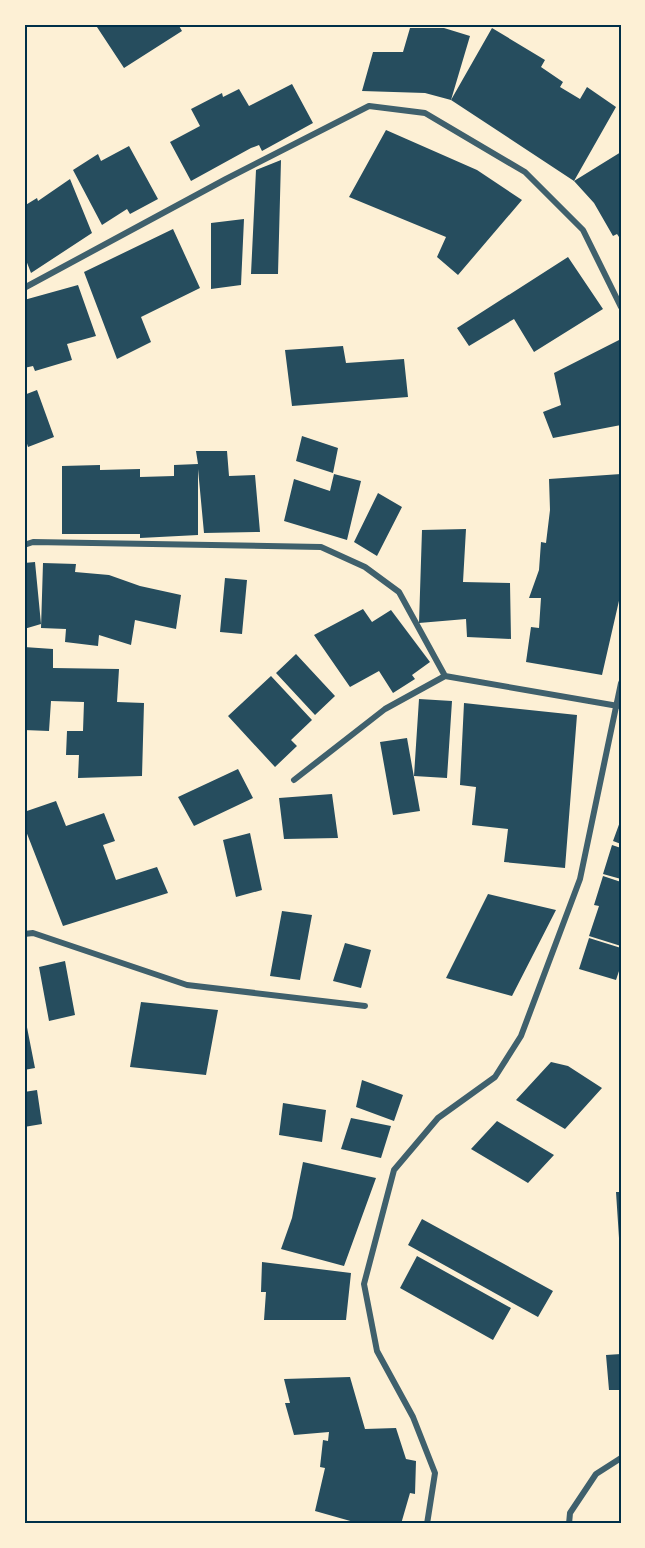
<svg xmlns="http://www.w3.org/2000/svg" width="645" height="1548" font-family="'Source Sans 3',sans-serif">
  <rect width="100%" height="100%" fill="#fdf0d5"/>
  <path fill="#264d5e" d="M95,24h83l4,7 -58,37z
    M410,28h34l26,8 -19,64 -26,-7 -63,-2 11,-39h30z
    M492,28l53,32 -4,7 22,15 -3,5 20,12 7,-12 29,20 -42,74 47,-29v88l-4,-6 -4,2 -19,-33 -20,-22 -123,-81z
    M292,84l21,39 -51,28 -3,-6 -8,3 -60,33 -21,-39 30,-16 -9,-17 31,-16 1,4 16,-8 10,17z
    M386,130l91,40 45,30 -64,75 -21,-18 9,-20 -97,-40z
    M129,146l29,53 -28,15 -3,-5 -25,16 -29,-55 25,-16 3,7z
    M281,160l-3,114h-27l5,-104z
    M70,179l22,54 -61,40 -7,-18v-49l13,-8 1,3z
    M244,219l-3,66 -30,4v-66z
    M173,229l27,59 -59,29 10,25 -34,17 -33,-87z
    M568,257l35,52 -69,43 -20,-33 -45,27 -12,-18z
    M78,285l18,51 -29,8 5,16 -37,11 -2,-5 -9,2v-68z
    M621,339v86l-68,13 -10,-26 18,-7 -7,-32z
    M343,346l3,17 58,-4 4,38 -116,9 -7,-56z
    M37,390l17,47 -26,10 -4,-13v-39z
    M302,436l36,12 -5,25 -37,-12z
    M196,451h31l2,25 26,-1 5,57 -56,1 -6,-64v66l-58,3v-4h-78v-68l38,-1v5l40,-1v8l34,-1v-11l24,-1z
    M334,474l27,7 -14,59 -63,-19 10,-42 36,12z
    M621,474v118l-19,83 -76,-13 5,-35 8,1 2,-30h-12l10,-28 2,-28 5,1 4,-33 -1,-31z
    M378,493l24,14 -25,49 -23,-14z
    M466,529l-3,53 47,1 1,56 -44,-2 -1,-18 -47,4 3,-93z
    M35,562l6,62 -17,5v-66z
    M43,563l33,1 -1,8 34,3 31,11 41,9 -5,34 -41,-9 -4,25 -32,-10 -1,11 -33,-4 1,-13 -25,-1z
    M225,578l22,2 -5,54 -22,-2z
    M363,609l9,13 19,-12 39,52 -18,13 3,4 -22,14 -14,-22 -29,16 -36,-52z
    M24,647l29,2v19l66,1 -2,33 27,1 -2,73 -64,2 1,-23h-13l1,-24h16l1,-29 -33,-1 -2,30 -25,-1z
    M296,654l39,42 -20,19 -39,-42z
    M271,676l41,44 -21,20 6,6 -22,21 -47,-51z
    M419,699l33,2 -5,77 -33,-2z
    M464,703l113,12 -12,153 -61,-6 4,-33 -36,-4 4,-38 -16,-2z
    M407,738l13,73 -27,4 -13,-73z
    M238,769l15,29 -59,28 -16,-29z
    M332,794l6,44 -54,1 -5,-41z
    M56,801l10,25 38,-13 11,28 -12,4 13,35 41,-13 11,26 -105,33 -39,-100v-14z
    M621,819v25l-8,-3z
    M250,833l12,57 -26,7 -13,-57z
    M612,845l9,3v31l-18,-5z
    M603,876l18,6v64l-32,-10 10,-30 -5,-1z
    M488,894l68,16 -44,86 -66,-18z
    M282,911l30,4 -12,65 -30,-4z
    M589,938l32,10v17l-5,15 -37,-11z
    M345,943l26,7 -10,38 -28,-7z
    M65,961l10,54 -26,6 -10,-54z
    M141,1002l77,8 -12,65 -76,-8z
    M24,1012l11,56 -11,2z
    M551,1062l17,4 34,22 -37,41 -49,-29z
    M362,1080l41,15 -9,26 -38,-14z
    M37,1090l5,34 -18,3v-35z
    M283,1103l43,7 -4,32 -43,-7z
    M351,1118l40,8 -10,32 -40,-9z
    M497,1121l57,34 -26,28 -57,-34z
    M303,1162l73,16 -32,88 -63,-17 11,-31z
    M616,1192h5v46h-2z
    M422,1219l131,72 -15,26 -130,-72z
    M417,1256l94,52 -18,32 -93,-52z
    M262,1262l89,11 -5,47h-82l2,-28h-5z
    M621,1354v36h-12l-3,-35z
    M350,1377l15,52 31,-1 10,31 10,2 -1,33 -5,-1 -9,31h-40l-46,-13 10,-43 -5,-1 3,-27 5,1 1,-9 -35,3 -9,-32h5l-6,-24z"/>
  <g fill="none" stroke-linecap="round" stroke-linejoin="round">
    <path stroke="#3f606c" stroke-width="6" d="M24,288l202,-109 143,-73 56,7 100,59 58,58 38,77
      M24,545l9,-3 288,5 44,20 34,25 46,84
      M294,780l91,-71 60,-33 173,30
      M24,934l9,-1 154,52 178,21
      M427,1524l8,-51 -22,-56 -36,-66 -13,-67 30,-114 44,-52 57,-41 26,-41 59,-157 41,-196
      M569,1524l1,-11 26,-39 25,-16"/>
  </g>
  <rect width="645" height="1548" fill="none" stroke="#fdf0d5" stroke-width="51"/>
  <rect x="26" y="26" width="594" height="1496" fill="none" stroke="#003049" stroke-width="2"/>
</svg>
